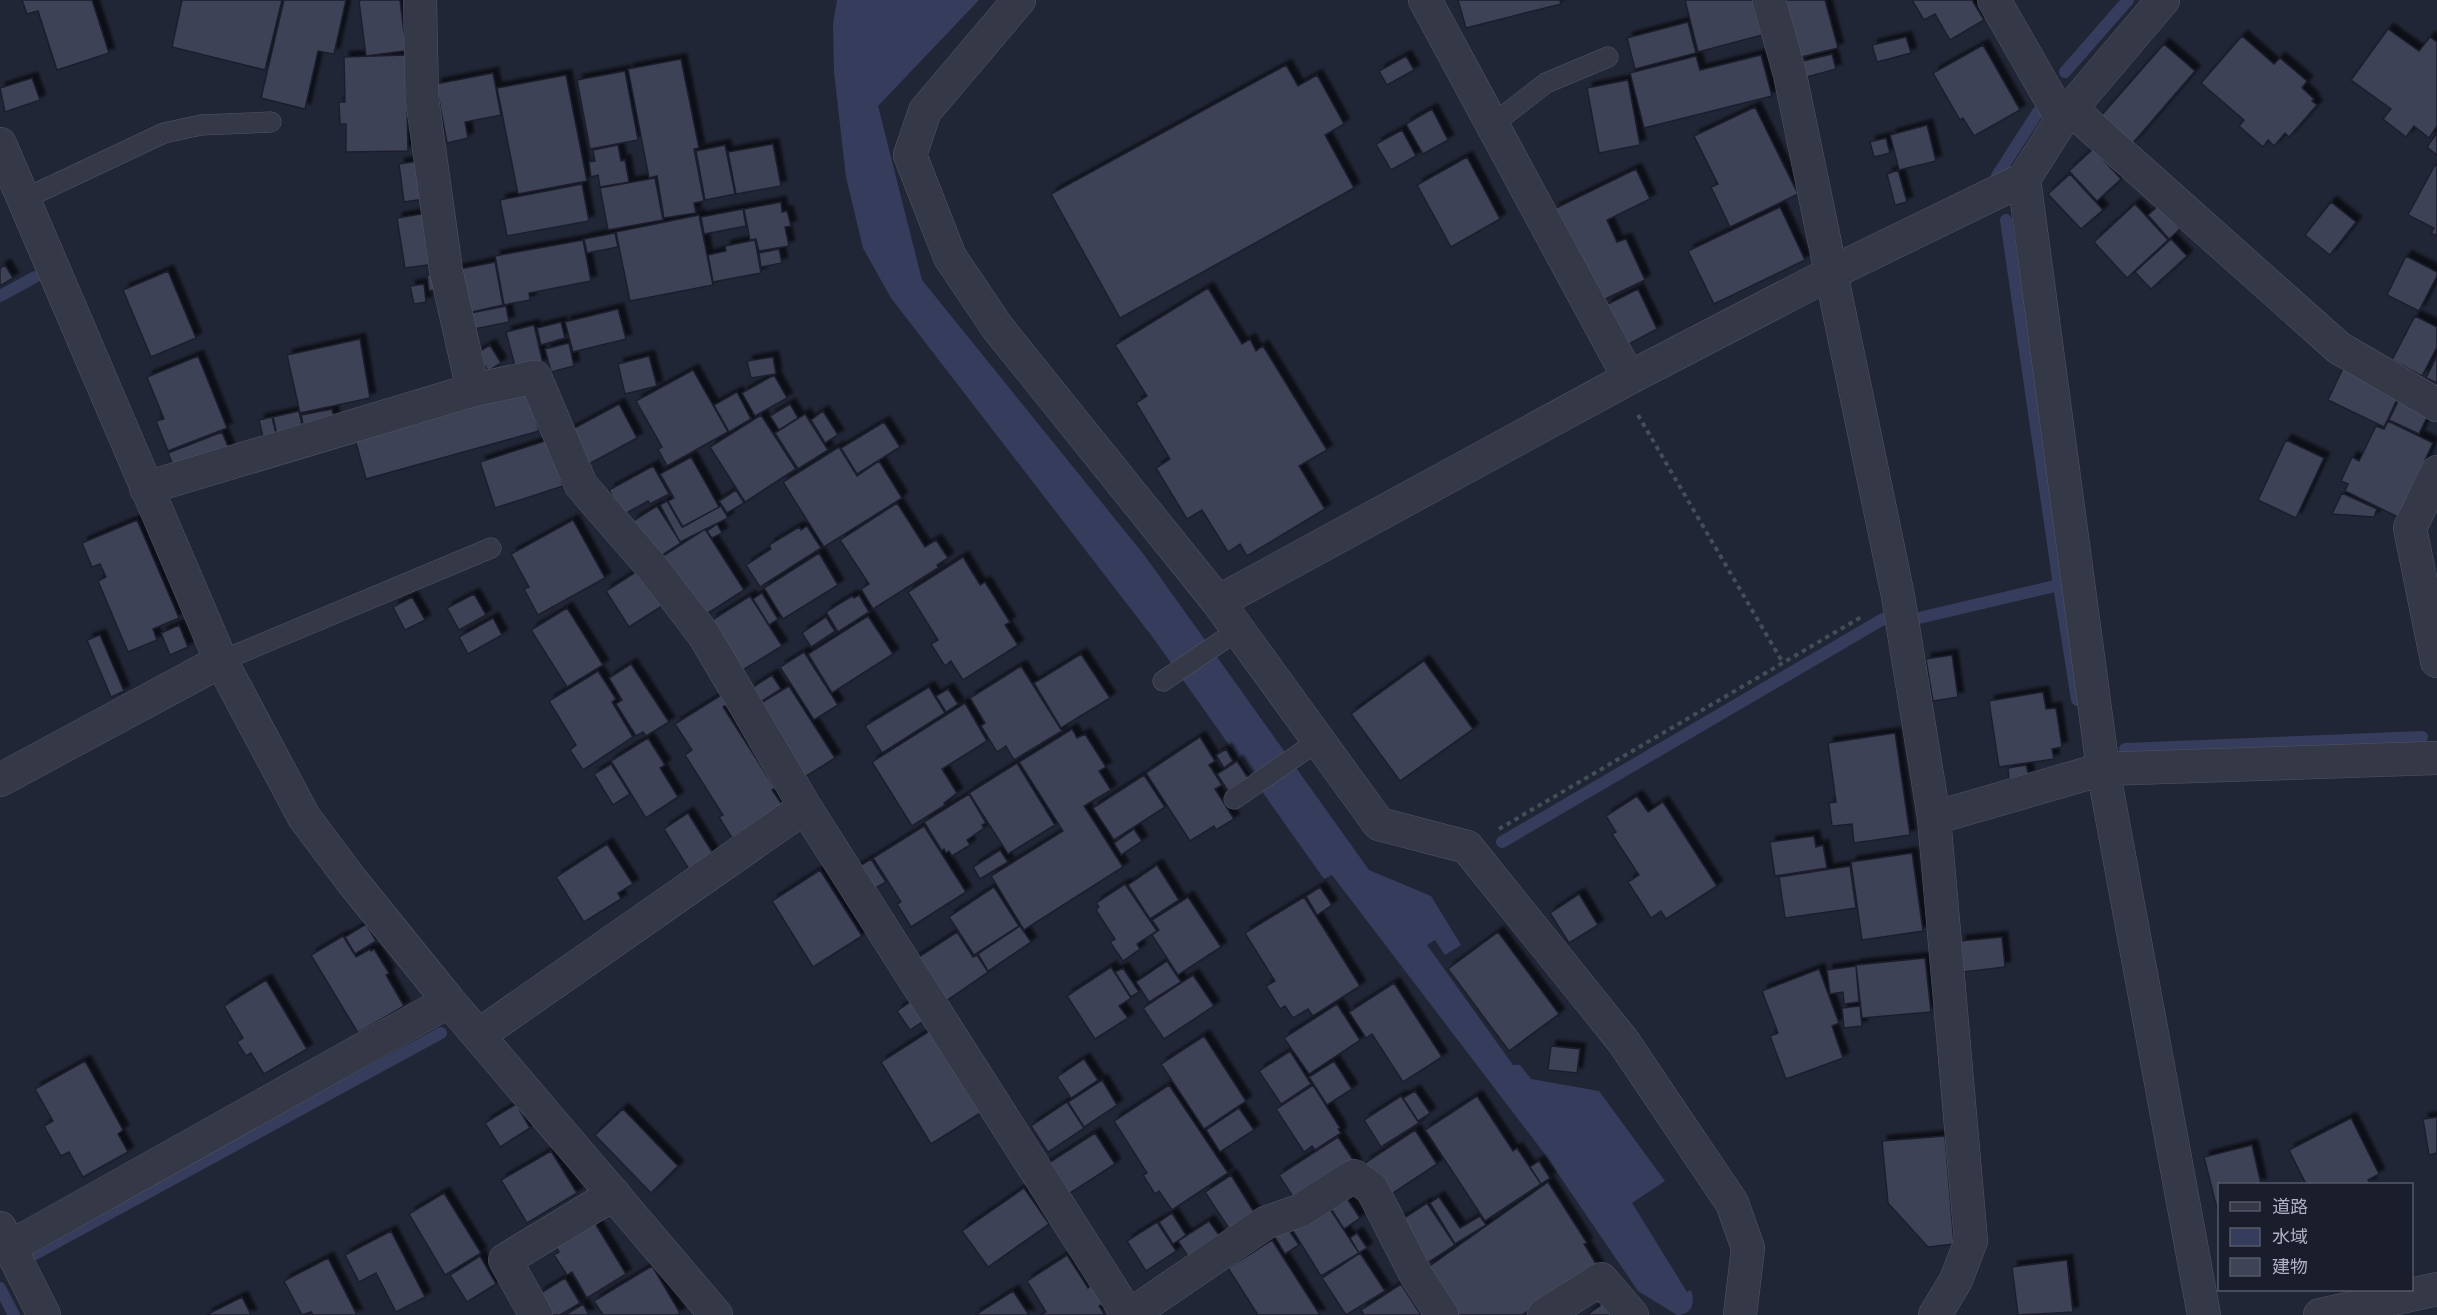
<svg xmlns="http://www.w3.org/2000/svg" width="2437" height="1315" font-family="Cabin,'Noto Sans JP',sans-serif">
  <defs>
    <filter id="shadow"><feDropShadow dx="5.5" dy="-5.5" stdDeviation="1.5" flood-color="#0009"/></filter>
  </defs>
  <rect width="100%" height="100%" fill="#212636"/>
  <path fill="#363d5c" d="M837,0h142l-101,106 44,174 223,276 224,314 62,26 30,49 -16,10 -10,-15 -8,5 86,120h7l11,14 68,12 66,90 -33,22 55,89 4,-2c4,12 2,25 -14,25l-39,-24 -94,-138 -212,-278 -8,4 -170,-240 -263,-341 -28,-50 -17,-71 -12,-105 -1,-48z"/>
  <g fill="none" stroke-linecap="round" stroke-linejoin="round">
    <path stroke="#363d5c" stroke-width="12" d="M2065,72l63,-72
      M1997,176l41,-64
      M0,296l35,-19
      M2059,585l18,115
      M1919,618l140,-33 -53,-365
      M2125,749l297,-12
      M1502,842l381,-223
      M35,1254l406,-221
      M0,1288l14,27"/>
  </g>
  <path fill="#3e4356" stroke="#1c1f2d" stroke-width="1.5" filter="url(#shadow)" d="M22,0h70l17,53 -52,17 -19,-59 -11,3z
    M182,0h100l-17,70 -93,-23z
    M284,0h62l-12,54 -16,-3 -13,58 -44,-11z
    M362,0h38l4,34 8,16 -46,6 -7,-55z
    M1458,0h102l1,4 -95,24z
    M1685,0h68l9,35 -64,17z
    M1778,0h47l13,48 -45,11z
    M1912,0h60l12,20 -34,20 -15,-26 -11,6z
    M1688,22l8,31 -61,16 -8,-31z
    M2388,29l31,22 11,-14 7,5v84l-8,12 -15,-12 -8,11 -23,-18 8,-10 -40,-29z
    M2242,36l32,28 6,-6 27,23 -5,7 12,11 -2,2 5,4 -28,32 -4,-4 -11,13 -6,-6 -5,7 -24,-21 5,-6 -43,-37z
    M1906,37l5,16 -34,9 -5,-17z
    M2164,44l31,27 -63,73 -32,-27z
    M1983,45l37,65 -46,26 -11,-18 -3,2 -27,-47z
    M1832,54l4,15 -33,9 -4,-16z
    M406,55l2,96 -62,1v-28h-6l-1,-22h6l-1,-45z
    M1761,55l11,41 -128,32 -14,-55 66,-17 4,14z
    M1406,56l8,14 -27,15 -8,-14z
    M681,59l18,89 -5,1 10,52 -10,2 2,10 -32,5 -7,-42 -8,2 -21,-109z
    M1286,65l12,21 19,-11 27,49 -19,11 29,53 -234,130 -69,-124z
    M625,71l13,69 -48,9 -13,-69z
    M493,73l8,42 -36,7 3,16 -21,5 -11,-59z
    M566,75l21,106 -69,13 -21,-106z
    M32,78l8,22 -35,12 -5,-24z
    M1628,80l12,65 -41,8 -12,-65z
    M1755,107l43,87 -68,33 -19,-40 7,-3 -24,-48z
    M1432,109l16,31 -25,14 -17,-30z
    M1927,125l9,36 -37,9 -9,-35z
    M1402,130l14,26 -25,14 -15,-26z
    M2437,133v22l-10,-8z
    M1886,138l4,15 -16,4 -4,-15z
    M773,144l8,42 -45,8 -8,-42z
    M618,145l3,16 4,-1 4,22 -29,5 -2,-12 -7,2 -2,-15 6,-1 -2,-11z
    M725,145l10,49 -30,6 -9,-49z
    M2093,149l28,30 -24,22 -28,-30z
    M1467,157l33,62 -49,28 -34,-62z
    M419,161l6,38 -21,3 -5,-38z
    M2435,165l2,1v70l-6,-3 3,-5 -26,-13z
    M1636,169l14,30 -43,21 10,22 9,-3 19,41 -46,22 -45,-93z
    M1898,170l9,32 -12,3 -8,-31z
    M2070,174l33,36 -22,19 -33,-35z
    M655,178l8,42 -55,10 -8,-42z
    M582,184l7,37 -82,15 -7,-36z
    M781,202l1,10 5,-1 4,15 -6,1 4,19 -30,5 -3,-12 -6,1 -6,-31z
    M2331,202l25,20 -26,33 -25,-20z
    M2135,204l33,36 -41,38 -33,-36z
    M2159,205l21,24 -11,10 -21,-24z
    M1780,207l25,53 -91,44 -26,-53z
    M743,209l3,17 -42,8 -3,-17z
    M427,213l8,51 -30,4 -8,-50z
    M699,215l14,70 -83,16 -14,-69z
    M615,233l3,14 -31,6 -3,-14z
    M2171,239l16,17 -36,33 -16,-17z
    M583,240l8,41 -62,12 1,7 -26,5 -9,-49z
    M755,240l6,33 -48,9 -5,-27 18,-4 -1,-5z
    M779,249l3,14 -21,4 -2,-14z
    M2406,256l31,16v4l-18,35 -32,-16z
    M495,262l8,43 -40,9 -8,-44z
    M5,265l8,13 -13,8v-18z
    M168,271l28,67 -45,19 -28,-67z
    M440,274l2,14 -13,3 -2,-16z
    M424,284l2,18 -12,2 -4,-18z
    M1208,288l34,56 8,-5 6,12 7,-5 64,104 -28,16 26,43 -78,47 -7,-12 -12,8 -26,-42 -15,9 -31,-51 14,-9 -34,-56 11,-7 -32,-51z
    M1638,289l19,40 -32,17 -19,-41z
    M506,306l3,16 -40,8 -3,-16z
    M618,309l8,30 -53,13 -8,-30z
    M2415,316l22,11v20l-15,29 -30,-16z
    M561,322l4,16 -24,7 -4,-17z
    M534,325l9,39 -27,6 -10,-38z
    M360,339l10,59 -70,15 -13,-58z
    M569,343l5,23 -23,6 -6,-23z
    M490,345l11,18 -13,8 -11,-18z
    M198,356l29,72 -59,23 -12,-30 8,-2 -17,-42z
    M649,356l8,30 -32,8 -7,-30z
    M2437,356v27l-11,-5z
    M773,357l3,17 -25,4 -4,-17z
    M2344,366l56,27 -16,34 -56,-27z
    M693,370l35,62 -61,34 -9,-17 4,-2 -26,-46z
    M774,375l13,23 -32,18 -13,-23z
    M527,388l12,43 -173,48 -12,-44z
    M737,392l14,27 -22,13 -15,-27z
    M2401,395l30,14 -12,25 -30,-14z
    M619,404l18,34 -50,27 -18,-34z
    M790,404l8,14 -19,12 -9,-14z
    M332,409l3,13 -31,6 -3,-13z
    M299,411l4,19 -26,5 -4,-18z
    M823,411l15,24 -13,8 -14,-23z
    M805,414l23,36 -30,19 -23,-36z
    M761,415l35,54 -51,33 -35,-55z
    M272,417l4,17 -13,3 -4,-17z
    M2388,421l45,22 -35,74 -53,-26 3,-7 -7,-3 11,-24 7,4 17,-35 8,3z
    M884,422l16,25 -43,27 -16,-26z
    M222,432l7,17 -54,21 -7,-17z
    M548,440l15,46 -68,22 -15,-46z
    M2286,440l38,18 -28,60 -38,-18z
    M839,447l18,29 22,-15 23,37 -78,49 -41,-65z
    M691,457l28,50 -36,20 -15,-26 6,-3 -14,-24z
    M653,466l16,28 -19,10 -2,-3 -25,14 -14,-25z
    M736,490l8,13 -17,10 -8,-12z
    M2342,493l35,16 -3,8 -42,-3z
    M667,501l15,26 39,-21 7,12 -48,24 -20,-37z
    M897,503l28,44 11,-7 12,18 -11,7 1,3 -65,41 -12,-20 8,-5 -29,-44z
    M657,506l24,37 -25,16 -23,-38z
    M137,520l42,98 -26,11 4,11 -29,12 -30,-71 8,-4 -6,-13 -8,3 -10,-24z
    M573,520l32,58 -67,37 -14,-26 5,-2 -18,-33z
    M717,524l5,9 -10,5 -5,-7z
    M807,526l14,22 -61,39 -14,-22 25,-16 -2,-4 30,-18 2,3z
    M705,529l39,61 -39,25 -45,-57z
    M819,553l19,32 -55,34 -19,-31z
    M963,557l17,28 5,-3 25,40 -5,3 13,20 -55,35 -12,-19 -6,5 -14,-22 7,-4 -30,-48z
    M639,570l23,36 -33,21 -23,-36z
    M762,593l16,26 -9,6 -16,-26z
    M474,594l12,21 -27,15 -12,-22z
    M859,595l10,17 -31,20 -12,-20 26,-16 2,2z
    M750,596l32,50 -44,27 -26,-53z
    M412,597l13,23 -20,10 -12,-23z
    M567,608l36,57 -36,22 -36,-57z
    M868,616l25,38 -61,39 -24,-39z
    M826,617l9,14 -24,16 -9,-14z
    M493,618l9,17 -34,19 -9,-17z
    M179,625l9,22 -18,8 -9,-22z
    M100,635l24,56 -13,6 -24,-57z
    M804,652l34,53 -24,15 -34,-53z
    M1081,654l29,44 -49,30 -27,-45z
    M1952,655l6,42 -25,4 -7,-42z
    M1424,661l49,68 -73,52 -49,-67z
    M631,664l38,58 -23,14 -3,-4 -7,4 -20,-32 6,-4 -13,-22z
    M1021,666l41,65 -48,29 -8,-14 -9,6 -16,-26 4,-3 -15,-25z
    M598,671l18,28 -4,3 21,35 -50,33 -13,-20 6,-5 -27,-44z
    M772,675l9,14 -22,14 -9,-14z
    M789,686l46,72 -35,22 -46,-73z
    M929,687l16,26 -63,40 -17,-27z
    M948,689l10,15 -12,8 -10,-16z
    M726,692l6,9 -9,6 52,81 -3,2 11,16 -51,32 -13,-21 4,-2 -38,-60 7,-5 -17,-26z
    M2043,692l3,17 10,-1 6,39 -10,2 2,10 -55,8 -10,-66z
    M965,703l22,38 -45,28 15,24 -13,10 1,2 -33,21 -40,-64z
    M1072,729l5,9 8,-4 21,33 -7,4 12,19 -27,16 39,61 -99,63 -33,-54 72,-45 -44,-69z
    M1895,733l15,102 -56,8 -2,-19 -20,2 -3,-23 7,-1 -8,-59z
    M1200,737l15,24 -6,4 13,20 -7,4 19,30 -18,11 -2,-4 -24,15 -44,-68z
    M648,738l17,27 -5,3 18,29 -32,21 -35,-57z
    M1226,749l7,12 -9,7 -8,-13z
    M1237,761l11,17 -20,13 -11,-17z
    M1017,763l38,62 -47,29 -39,-61z
    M611,764l19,30 -17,11 -19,-31z
    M2026,765l3,11 -20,3 -1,-11z
    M1144,775l21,32 -51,33 -21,-32z
    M969,794l17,29 -4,2 2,3 -17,12 3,5 -18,11 -3,-5 -3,2 -2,-4 -2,2 -18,-29z
    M1637,796l11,16 15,-10 54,84 -51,33 -5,-8 -10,7 -23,-36 11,-7 -27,-41 4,-2 -10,-16z
    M688,813l26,42 -24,16 -26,-42z
    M924,826l42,66 -55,35 -14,-23 4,-2 -28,-44z
    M1134,829l8,12 -21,14 -7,-12z
    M1814,836l2,11 7,-2 4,23 -52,8 -5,-34z
    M607,844l26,40 -15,9 3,6 -37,23 -28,-45z
    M1000,850l8,12 -28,17 -7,-12z
    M1912,853l11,78 -61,9 -11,-78z
    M871,859l15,23 -19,11 -14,-23z
    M1157,865l22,35 -29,19 -22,-34z
    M1850,866l6,42 -71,10 -6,-41z
    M820,870l42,66 -49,31 -41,-66z
    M1125,884l32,47 -20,13 3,5 -17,12 -13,-19 5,-3 -19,-29 3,-3 -3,-4z
    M994,887l25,39 -45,29 -25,-38z
    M1320,887l12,18 -15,10 -11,-19z
    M1579,894l19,31 -29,18 -19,-30z
    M1188,897l33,50 -43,28 -26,-40 7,-5 -7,-10z
    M1304,897l56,89 -47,30 -5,-7 -15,9 -8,-12 -5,3 -14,-23 9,-5 -30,-48z
    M366,924l10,17 -21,13 -10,-17z
    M1020,926l11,16 -43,29 -10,-17z
    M957,932l16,25 4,-2 11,17 -45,31 -29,-43z
    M1498,932l61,82 -50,37 -61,-82z
    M343,936l13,21 14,-8 1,2 3,-2 15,24 -3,2 18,31 -46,27 -47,-78z
    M2002,937l3,30 -42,5 -3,-31z
    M1925,958l6,54 -69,6 -6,-53z
    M1167,961l14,21 -32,20 -13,-20z
    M1856,966l3,36 -15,2 -1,-12 -13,2 -3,-24z
    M1111,967l20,31 -12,8 9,12 -33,21 -28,-43z
    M1123,968l16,24 -8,5 -16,-25z
    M1819,969l20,54 -7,3 11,32 -57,21 -16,-43 8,-3 -16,-42z
    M1193,975l21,31 -50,33 -21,-31z
    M266,980l41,69 -43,25 -13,-21 -5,3 -9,-14 6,-4 -19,-32z
    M1394,983l48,74 -39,25 -31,-48 -6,4 -17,-26z
    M913,1000l12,20 -15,10 -13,-19z
    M1337,1004l23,36 -51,34 -25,-36z
    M1860,1006l2,20 -18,2 -2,-20z
    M931,1030l51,82 -51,32 -50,-82z
    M1204,1036l42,65 -42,28 -43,-65z
    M1551,1046l29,3 -3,24 -29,-3z
    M1290,1051l21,33 -30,20 -22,-33z
    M1084,1059l14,21 -27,18 -14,-21z
    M85,1061l38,69 -5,4 10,18 -45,25 -14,-25 -8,4 -17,-30 9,-5 -18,-32z
    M1334,1061l18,28 -25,16 -18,-28z
    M1102,1080l15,25 -33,22 -16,-25z
    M1169,1085l59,88 -56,37 -13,-19 -4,3 -12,-19 4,-2 -33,-52z
    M1313,1085l27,43 -2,1 3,4 -26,17 -3,-4 -8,6 -28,-43z
    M1415,1091l15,22 -12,8 -15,-23z
    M1401,1096l18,27 -38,24 -17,-27z
    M1477,1096l36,55 4,-3 24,36 -56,37 -60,-91z
    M1067,1102l17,26 -36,24 -17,-26z
    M516,1104l14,24 -30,19 -15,-24z
    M1239,1108l15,22 -34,22 -14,-22z
    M623,1109l55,57 -27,27 -56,-58z
    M2437,1117v36l-8,2 -6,-36z
    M2351,1118l28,56 -11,6 3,4h-65l-17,-34z
    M1415,1130l22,34 -50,33 -22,-34z
    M1095,1133l20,31 -51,33 -20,-31z
    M1945,1136l9,108 -26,3 -40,-44 -6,-62z
    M1338,1137l18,27 -59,39 -18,-28z
    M2252,1145l9,39h-41v36l-16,-63z
    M551,1151l26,42 -50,30 -26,-43z
    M1539,1161l11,17 -9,6 -11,-17z
    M1231,1175l26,42 -25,16 -27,-41z
    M1548,1182l39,61 -3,1 14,23 -76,48h-65l-30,-47z
    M1024,1188l25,36 -61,43 -26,-36z
    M444,1193l37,60 -36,22 -36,-61z
    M1344,1194l16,24 -16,11 -16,-25z
    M1439,1197l21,31 20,-12 6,9 -31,19 -25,-41z
    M1326,1203l33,50 -38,23 -31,-50z
    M1427,1203l28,42 -29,19 -28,-42z
    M1172,1213l14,22 -13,9 -14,-22z
    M593,1220l33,54 -39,24 -15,-26 -5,3 -13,-20 5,-3 -5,-8z
    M1209,1221l14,20 -32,20 -13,-20z
    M1157,1222l19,29 -30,20 -19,-30z
    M1286,1226l13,19 -14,9 -12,-20z
    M391,1231l34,66 -29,15 -20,-39 -17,9 -14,-27z
    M1357,1233l10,15 -8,5 -9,-15z
    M1272,1240l48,75h-62l-30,-47z
    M1360,1253l25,38 -39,24 -24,-37z
    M1067,1255l21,33 3,-2 12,18 -4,2 6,9h-65l6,-3 -19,-31z
    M480,1256l16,28 -29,18 -17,-27z
    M328,1258l29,57h-44l-2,-3 -9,3 -18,-34z
    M2067,1260l6,52 -55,3 -6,-48z
    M652,1266l28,47 -3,2h-74l-9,-14z
    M565,1278l15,25 -20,12h-8l-13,-21z
    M1401,1284l20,31h-57l-3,-5z
    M1013,1291l16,24h-54z
    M242,1297l9,18h-45z
    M1608,1300l11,15h-32z
    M583,1304l6,11h-24z"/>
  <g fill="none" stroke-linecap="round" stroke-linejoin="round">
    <defs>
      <path id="service" d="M1493,124l53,-41 62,-26
        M24,199l140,-66 37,-8 70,-3
        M221,661l270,-113
        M1163,681l75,-51
        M1234,799l84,-58"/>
      <path id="minor" d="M420,0l2,98 24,172 27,120 62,-13 46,108 70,81 53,69 101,172 323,508
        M1019,0l-94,111 -15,44 40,102 47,70 221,275 161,222 88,23 156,194 109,162 16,45 -8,67
        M1425,0l204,378
        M1769,0l21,75 108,521 36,222 37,423 -15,39 -21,35
        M1994,0l68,119
        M2071,109l268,239 98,57
        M0,144l221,517 83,156 48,64 97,120 267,314
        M2024,179l79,590 101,546
        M2437,472l-27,56 27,133
        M146,488l327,-98
        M1218,602l411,-224 202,-105 193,-94 38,-60 101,-119
        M0,780l221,-119
        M1934,818l169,-49 334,-11
        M479,1035l326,-228
        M0,1228l44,87
        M10,1247l439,-246
        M536,1315l-31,-55 109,-66
        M1130,1315l135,-92 34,-12 55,-35 18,13 44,86 26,40
        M1544,1315l57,-36 31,36
        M2320,1315l117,-26"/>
    </defs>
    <use href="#service" stroke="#525564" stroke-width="21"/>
    <use href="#minor" stroke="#525564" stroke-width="34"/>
    <path stroke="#434f56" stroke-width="4" stroke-dasharray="4.5 4.5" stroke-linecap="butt" d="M1638,415l145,248
      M1499,829l364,-213"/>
    <use href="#service" stroke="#353847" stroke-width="20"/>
    <use href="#minor" stroke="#353847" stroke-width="33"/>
  </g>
  <rect x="2218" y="1183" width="195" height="108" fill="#1a1d2b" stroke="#565968" stroke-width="1.5"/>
  <rect x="2230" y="1202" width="30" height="9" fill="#353847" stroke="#565968" stroke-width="1.5"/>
  <text x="2272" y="1213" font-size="18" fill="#afb2c3">道路</text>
  <rect x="2230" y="1228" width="30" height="18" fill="#363d5c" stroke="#565968" stroke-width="1.5"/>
  <text x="2272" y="1243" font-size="18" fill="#afb2c3">水域</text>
  <rect x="2230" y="1258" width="30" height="18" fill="#3e4356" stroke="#565968" stroke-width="1.5"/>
  <text x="2272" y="1273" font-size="18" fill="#afb2c3">建物</text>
</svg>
